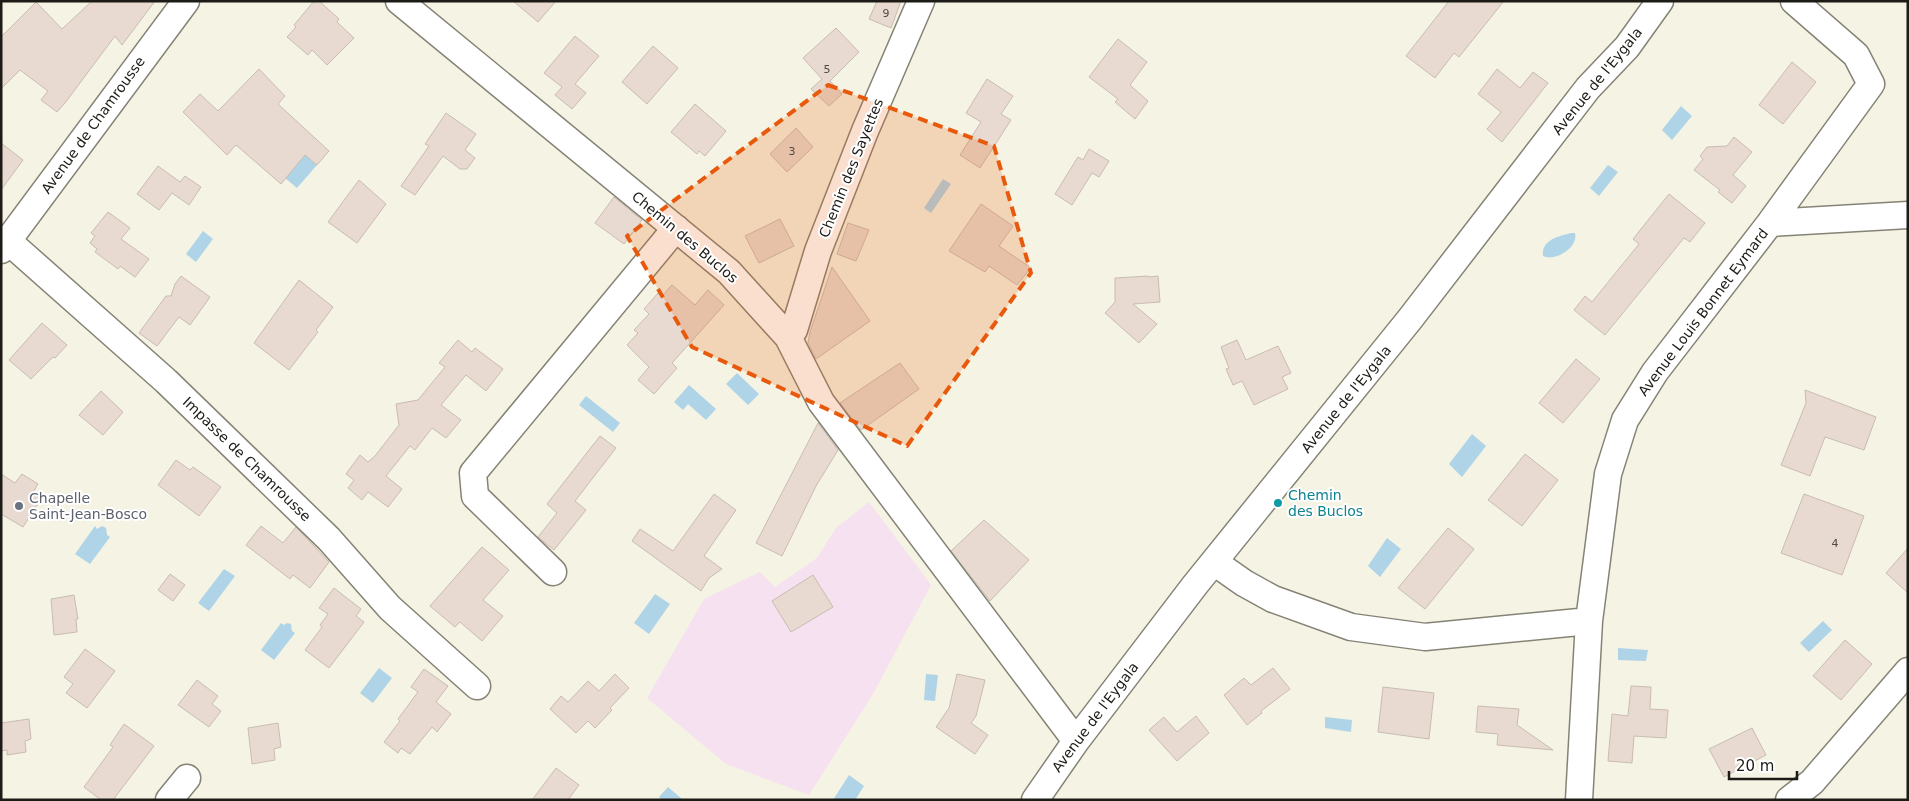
<svg xmlns="http://www.w3.org/2000/svg" width="1909" height="801" font-family="'DejaVu Sans',sans-serif">
  <rect width="100%" height="100%" fill="#f5f3e3"/>
  <path fill="#f6e1f0" d="M869,502l62,83 -58,109 -64,101 -83,-31 -79,-66 57,-99 56,-27 15,15 42,-29 19,-30z"/>
  <path fill="#afd4e8" d="M1681,106l11,10 -20,24 -10,-10z
    M305,155l12,10 -20,23 -12,-10z
    M1608,165l10,7 -19,24 -9,-8z
    M943,179l8,5 -20,29 -7,-5z
    M203,231l10,8 -17,23 -10,-8z
    M1571,233h4c4,14 -20,29 -32,23 -2,-16 16,-20 28,-23z
    M737,373l22,21 -11,11 -22,-21z
    M689,385l27,24 -10,11 -18,-16 -5,6 -9,-8z
    M586,396l34,27 -7,9 -34,-27z
    M1472,434l14,12 -24,31 -13,-13z
    M95,526l2,3 5,-3 4,2 1,7 3,2 -20,27 -15,-10z
    M1387,538l14,11 -21,28 -12,-11z
    M224,569l11,7 -26,35 -11,-8z
    M655,594l15,10 -21,30 -15,-11z
    M1823,621l9,9 -23,22 -9,-9z
    M281,623l3,2 3,-2 4,1 1,7 3,2 -21,27 -13,-10z
    M1618,648l30,2 -2,11 -28,-1z
    M379,668l13,10 -19,25 -13,-10z
    M926,674l12,1 -3,26 -11,-1z
    M1325,717l27,3 -1,12 -26,-4z
    M849,775l15,11 -9,14h-22z
    M668,787l14,12 3,1h-23l-3,-3z"/>
  <path fill="#e8dad0" stroke="#c9bcb2" d="M92,1h63l-33,44 -7,-9 -50,67 -8,9 -16,-12 7,-9 -28,-21 -19,19v-52l35,-35 26,27z
    M314,1h5l20,18 -2,3 17,16 -27,27 -15,-15 -4,5 -21,-18 9,-10 -2,-2z
    M513,1h43l-18,21z
    M877,1h24l-10,27 -22,-9z
    M1449,1h55l-45,56 -5,-4 -19,25 -29,-22z
    M836,28l23,24 -29,29 12,13 -13,12 -18,-17 11,-10 -19,-21z
    M575,36l24,20 -24,28 11,9 -14,16 -17,-14 7,-8 -18,-14z
    M1118,39l29,23 -17,23 18,16 -13,18 -20,-17 3,-3 -29,-22z
    M653,46l25,22 -31,36 -25,-22z
    M1792,62l24,20 -33,42 -24,-19z
    M259,69l26,27 -7,8 51,47 -12,14 -12,-10 -24,29 -45,-39 -9,10 -44,-43 17,-18 18,17z
    M1497,69l23,19 13,-16 15,11 -46,59 -15,-13 14,-17 -23,-18z
    M987,79l26,17 -12,18 10,6 -31,48 -20,-13 21,-33 -15,-9z
    M695,104l31,27 -21,25 -6,-5 -2,3 -26,-22z
    M446,113l30,21 -11,16 10,8 -8,11h-7l-17,-13 -28,39 -14,-9 28,-40 -4,-2z
    M796,128l17,19 -26,25 -17,-18z
    M1734,137l18,15 -19,23 13,11 -14,17 -14,-11 2,-2 -26,-20 9,-11 -3,-3 7,-9 20,-1z
    M1,143l22,17 -22,30z
    M1089,149l20,12 -10,16 -7,-4 -20,32 -17,-11 23,-37 5,3z
    M158,166l22,16 5,-6 16,11 -12,18 -17,-12 -13,17 -22,-16z
    M359,180l27,24 -29,39 -29,-21z
    M1669,194l36,29 -15,19 -6,-4 -79,97 -31,-25 11,-14 7,6 47,-58 -6,-5z
    M614,197l28,23 -18,24 -29,-21z
    M981,204l32,22 -14,20 32,22 -14,17 -28,-19 -4,6 -36,-21z
    M108,212l22,16 -9,11 28,20 -14,18 -15,-11 -2,3 -23,-17 2,-3 -7,-6 5,-7 -4,-3z
    M780,219l14,27 -35,17 -14,-27z
    M848,223l21,7 -13,31 -19,-7z
    M832,267l38,54 -54,38 -8,-16 2,-11z
    M181,276l29,21 -20,28 -11,-8 -22,29 -18,-13 27,-37h5l4,-12z
    M1148,276l1,1 9,-1 2,26 -27,2 24,20 -18,19 -34,-30 10,-11v-24z
    M299,280l34,27 -17,23 2,2 -29,38 -35,-27z
    M672,285l23,20 13,-15 16,15 -52,58 5,5 -23,26 -16,-14 11,-13 -22,-22 11,-12 -4,-3 15,-16 -5,-5 14,-16 4,3z
    M42,323l25,22 -12,13 -2,-1 -22,22 -22,-19z
    M458,340l14,12 3,-4 28,21 -17,22 -20,-16 -25,30 20,15 -15,18 -14,-10 -17,22 -5,-4 -24,30 16,13 -14,18 -20,-15 -6,8 -14,-12 6,-8 -8,-6 14,-19 8,7 7,-6 24,-31 -3,-21 22,-4 27,-33 -6,-4z
    M1237,340l9,20 32,-14 13,27 -9,4 6,12 -34,16 -12,-24 -9,4 -7,-16 3,-1 -8,-21z
    M1576,359l24,20 -37,44 -24,-20z
    M900,363l19,26 -58,41 -21,-27z
    M1805,390l71,27 -12,33 -39,-13 -15,39 -29,-11 25,-62z
    M101,391l22,21 -20,23 -24,-20z
    M818,423l20,27 -22,36 -34,70 -26,-13z
    M600,436l16,12 -41,53 11,9 -32,40 -16,-13 19,-24 -10,-9z
    M1525,454l33,26 -36,46 -34,-26z
    M176,460l14,10 3,-3 28,20 -22,29 -41,-31z
    M1,474l14,9 7,-9 16,10 -6,10 9,5 -18,28 -22,-13z
    M714,494l22,16 -32,46 18,13 -13,9 -8,13 -69,-50 8,-12 33,22z
    M1804,494l60,22 -22,59 -61,-22z
    M984,520l45,40 -39,41 -39,-50z
    M261,526l22,17 13,-16 33,35 -19,26 -17,-13 -3,4 -44,-34z
    M1448,528l26,21 -49,60 -27,-21z
    M482,547l27,23 -26,30 20,16 -21,25 -22,-19 -5,5 -25,-21z
    M1908,548v45l-22,-20z
    M170,574l15,11 -12,16 -15,-11z
    M813,575l20,32 -42,25 -19,-31z
    M334,588l27,21 -5,7 8,6 -35,46 -24,-18 17,-23 -2,-2 8,-11 -9,-6z
    M74,595l4,24h-2l1,13 -23,3 -3,-36z
    M1845,640l27,24 -31,36 -28,-24z
    M85,649l30,22 -28,37 -21,-15 7,-9 -9,-7z
    M1273,668l17,21 -29,22 1,2 -15,12 -23,-30 20,-17 7,7z
    M424,669l24,17 -12,16 15,12 -14,18 -5,-5 -22,27 -9,-6 -3,5 -14,-11 16,-21 -2,-2 20,-27 -7,-5z
    M615,674l14,14 -19,20 2,2 -17,18 -7,-7 -12,12 -26,-24 11,-13 7,6 20,-21 11,10z
    M957,674l28,6 -9,36 -5,7 17,12 -13,19 -39,-27 13,-19z
    M197,680l21,16 -6,8 9,7 -12,16 -31,-22z
    M1631,686l20,1 -1,22 18,1 -2,28 -32,-2 -2,27 -24,-2 4,-47 16,2z
    M1383,687l51,6 -5,46 -51,-7z
    M1478,706l41,3 -2,16 36,25 -56,-5 1,-11 -22,-2z
    M1196,716l13,17 -32,28 -28,-31 15,-13 13,15z
    M29,719l2,20 -6,2 1,11 -19,3v-5l-6,1v-28z
    M278,723l3,24 -7,2 1,11 -23,4 -4,-36z
    M124,724l30,22 -41,54h-12l-17,-13 29,-40 -3,-2z
    M1752,728l14,27 -42,22 -15,-28z
    M556,768l23,17 -11,15h-36z"/>
  <g fill="none" stroke-linecap="round" stroke-linejoin="round">
    <defs>
      <path id="minor" d="M399,1l330,271 59,65 33,65 255,339
        M1770,223l138,-8
        M8,241l158,140 163,158 61,69 87,78
        M1,250l185,-249
        M788,337l6,-7 24,-79 47,-120 56,-130
        M1214,562l30,21 29,16 78,28 74,10 164,-16
        M553,572l-78,-76 -2,-23 203,-245
        M169,800l18,-22
        M1035,800l41,-59 119,-156 215,-266 178,-231 39,-41 33,-46
        M1579,800l10,-179 19,-147 17,-54 30,-48 115,-149 101,-139 -15,-29 -62,-54
        M1789,800l23,-18 96,-111"/>
    </defs>
    <use href="#minor" stroke="#858375" stroke-width="29"/>
    <use href="#minor" stroke="#fff" stroke-width="26"/>
  </g>
  <path fill="#e8590c" fill-opacity="0.2" stroke="#e8590c" stroke-width="4" stroke-dasharray="10 6" stroke-linejoin="round" d="M828,85l166,61 37,127 -124,173 -215,-99 -65,-111z"/>
  <circle fill="#0f9aa8" stroke="#fff" stroke-width="2" cx="1278" cy="503" r="5"/>
  <circle fill="#6b7280" stroke="#fff" stroke-width="2" cx="19" cy="506" r="5"/>
  <g text-anchor="middle" stroke-width="4" stroke-linejoin="round" paint-order="stroke">
    <g font-size="11" fill="#4f4b44">
      <text x="886" y="17">9</text>
      <text x="827" y="73">5</text>
      <text x="792" y="155">3</text>
      <text x="1835" y="547">4</text>
    </g>
    <g font-size="14" fill="#1c1b16" stroke="#fff">
      <text transform="translate(1597 81) rotate(-51)" y="5">Avenue de l'Eygala</text>
      <text transform="translate(93 125) rotate(-54)" y="5">Avenue de Chamrousse</text>
      <text transform="translate(851 168) rotate(-68)" y="5">Chemin des Sayettes</text>
      <text transform="translate(685 237) rotate(40)" y="5">Chemin des Buclos</text>
      <text transform="translate(1703 312) rotate(-53)" y="5">Avenue Louis Bonnet Eymard</text>
      <text transform="translate(1346 399) rotate(-51)" y="5">Avenue de l'Eygala</text>
      <text transform="translate(247 459) rotate(44)" y="5">Impasse de Chamrousse</text>
      <text transform="translate(1095 717) rotate(-53)" y="5">Avenue de l'Eygala</text>
    </g>
    <g font-size="14" fill="#0d838f" stroke="#fff" text-anchor="start">
      <text x="1288" y="500">Chemin<tspan x="1288" dy="16">des Buclos</tspan></text>
    </g>
    <g font-size="14" fill="#5b616d" stroke="#fff" text-anchor="start">
      <text x="29" y="503">Chapelle<tspan x="29" dy="16">Saint-Jean-Bosco</tspan></text>
    </g>
  </g>
  <rect width="1909" height="801" fill="none" stroke="#1c1b16" stroke-width="5"/>
  <path d="M1729 771v8h68v-8" fill="none" stroke="#1c1b16" stroke-width="2.5"/>
  <text x="1736" y="771" font-size="15" fill="#1c1b16" stroke="#ffffff" stroke-width="4" paint-order="stroke">20 m</text>
</svg>
